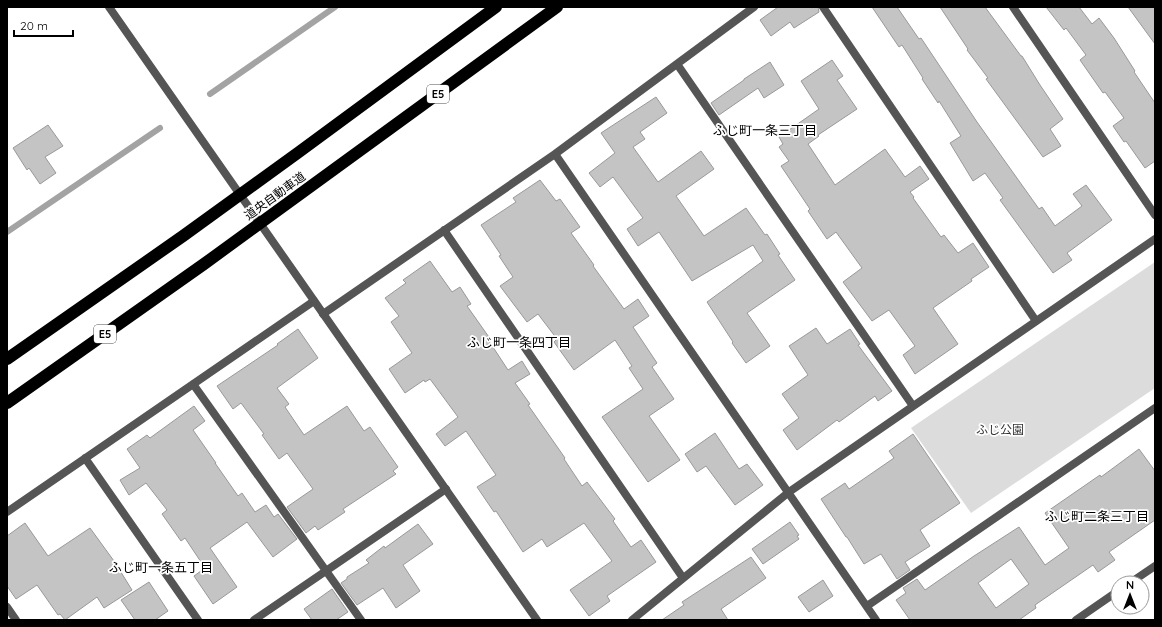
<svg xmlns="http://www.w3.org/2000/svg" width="1162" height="627" font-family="Quicksand,'Noto Sans JP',sans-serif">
  <rect width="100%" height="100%" fill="#fff"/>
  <path fill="#dcdcdc" d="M1155,262v126l-184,125 -60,-85z"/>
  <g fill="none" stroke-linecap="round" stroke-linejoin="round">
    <path stroke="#a3a3a3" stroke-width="6" d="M210,94l125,-87
      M7,232l153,-104"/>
  </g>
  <path fill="#c4c4c4" stroke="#999" fill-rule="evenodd" d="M778,7h40l1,5 -25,16 -4,-6 -19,14 -11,-16z
    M872,7h25l22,32 2,-1 56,84 62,87 3,-2 13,19 27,-20 -9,-12 13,-9 26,35 -45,33 5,7 -19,13 -53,-73 3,-2 -18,-25 -12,8 -23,-38 11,-7 -22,-35 -1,2 -16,-24 1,-1 -21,-33 -3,2z
    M940,7h45l36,49h1l18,29 23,34 -13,10 11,17 -18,11 -57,-78 2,-1 -21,-28 1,-1z
    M1046,7h33l13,17 7,-6 15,20 21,33 -1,1 21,31v58l-10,7 -19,-27 -2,1 -11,-16 11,-8 -19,-26 -2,1 -23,-33 6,-5 -20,-27 -2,2z
    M1128,7h27v37z
    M832,60l11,16 -6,4 20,29 -39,26 1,1 -11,8 27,41 50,-36 20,28 15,-11 9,13 -19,13 4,5 -1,1 28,39 3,-2 14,18 15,-10 16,24 -18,12 1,2 -39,27 25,36 -43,30 -12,-19 12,-9 -26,-36 -17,11 -29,-39 19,-14 -26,-36 -9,7 -19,-28 2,-2 -29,-43 8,-5 -10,-14 4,-3 -4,-7 40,-28 -18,-28z
    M770,62l14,23 -20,13 -6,-10 -39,27 -8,-12 33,-23v-1z
    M656,97l11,16 -27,19 5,7 -12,8 25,35 43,-31 13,18 -38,27 28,40 42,-28 19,27 2,-1 13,20 -2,1 17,25 -48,33 23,33 -24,17 -14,-20 1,-1 -26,-40 56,-41 -10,-16 -61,36 -33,-49 -21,14 -11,-17 16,-11 -30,-41 -13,10 -11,-14 26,-20 -14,-20z
    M48,125l15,21 -18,11 11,16 -16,11 -11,-16 -2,2 -14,-22z
    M540,180l16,21 4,-2 20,28 -9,6 23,32 -1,1 31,43 14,-10 11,17 -16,11 24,36 -5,4 22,32 -25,17 31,44 -32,22 -46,-65 41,-28 -14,-21 3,-2 -17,-26 -41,30 -20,-28 3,-3 -19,-25 -11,8 -27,-36 13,-9 -14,-21 2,-1 -20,-30 35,-23 -3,-4z
    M430,261l22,31 8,-5 11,17 -4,2 24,34 -2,1 19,29 14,-9 8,13 -15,9 15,21 -2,1 37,53 -1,1 18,27 5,-4 28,37 -2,2 18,26 10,-7 15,22 -49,34 3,5 -21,15 -19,-26 42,-29 -28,-38 -37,24 -5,-8 -19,13 -27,-41 -2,1 -17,-25 19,-12 -30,-44 -21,15 -9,-12 22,-17 -28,-38 -5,3 -1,-2 -19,13 -16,-24 23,-16 -21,-31 8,-6 -14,-18 21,-15 -3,-3z
    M816,328l11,16 23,-15 10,15 -2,1 34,46 -14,10 -3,-5 -36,26 -2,-2 -40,30 -14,-20 16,-12 -17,-24 26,-19 -19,-29z
    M298,329l20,29 -41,30 12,16 -4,3 19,28 43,-29 17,25 6,-4 28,40 -5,4 3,3 -53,35 2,3 -27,18 -3,-4 -9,7 -19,-26 26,-18 -26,-36 -8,6 -17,-24 2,-1 -23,-31 -8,6 -16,-23 61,-41 -1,-1z
    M194,406l11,15 -12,9 23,33h-1l23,33 4,-3 13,19 11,-7 8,12 4,-3 19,25 -24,18 -26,-35 -37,26 27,39 -24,17 -19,-28 11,-8 -20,-30 -4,3 -19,-27 5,-4 -21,-27 -17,12 -9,-15 20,-12 -13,-19 20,-14 3,3z
    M715,433l24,36 8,-5 16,21 -28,20 -29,-39 -9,6 -12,-18z
    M913,434l47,69 -40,27 10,16 -25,16 5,8 -13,9 -16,-25 -17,10 -17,-27h-1l-25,-38 24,-16 4,6 45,-31 -5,-7z
    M1139,449l16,22v49l-46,32 6,8 -17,12 -5,-7 -58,40 1,3 -17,12h-109l-14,-20 10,-7 -3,-5 14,-9 8,11 49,-34 45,-29 26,38 24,-17 -24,-35 55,-38 1,2zM1011,559l18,25 -33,24 -18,-25z
    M790,522l9,13 -2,1 2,3 -36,25 -11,-15z
    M25,523l23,33 42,-28 24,33 18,29 -28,18 -7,-11 -32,23 -5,-6 -2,1 -21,-30 -21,14 -9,-13v-50z
    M418,524l15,20 -30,21 17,26 -24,17 -13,-20 -26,17 -16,-22 6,-4v-2l22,-14 -3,-3 18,-14 1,2z
    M751,557l15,21 -45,31 7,11h-66l22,-15 -2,-3z
    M823,580l10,16 -24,16 -11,-15z
    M149,582l19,29 -13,9h-20l-14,-20z
    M332,589l16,23 -12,8h-24l-8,-11z"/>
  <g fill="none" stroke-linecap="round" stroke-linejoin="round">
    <path stroke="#555" stroke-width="8" d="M823,7l213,314
      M1013,7l142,208
      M677,64l236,342
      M555,154l321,466
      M444,230l239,348
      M323,314l232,-160 199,-147
      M193,384l168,236
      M85,458l113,162
      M7,512l307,-211
      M1130,583l25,-17
      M867,606l288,-198
      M7,607l9,13
      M254,620l192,-131
      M632,620l157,-128 366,-253
      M1076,620l42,-29"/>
    <path stroke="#555" stroke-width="8" d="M109,7l428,613"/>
    <path stroke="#000" stroke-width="12" d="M7,359l176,-123 116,-84 197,-145
      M7,403l197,-139 353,-257"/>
  </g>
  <g text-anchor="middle" stroke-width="3.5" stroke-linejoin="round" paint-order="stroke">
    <g fill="#fff" stroke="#4c4c4c" stroke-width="1">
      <rect x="427" y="85" width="22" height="18" rx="3"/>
      <rect x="94" y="325" width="22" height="18" rx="3"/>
    </g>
    <g font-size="11" font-weight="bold" fill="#000">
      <text x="438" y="98">E5</text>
      <text x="105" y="338">E5</text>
    </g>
    <g font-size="12" fill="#000" stroke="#fff">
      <text transform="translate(275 196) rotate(-36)" y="4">道央自動車道</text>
    </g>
    <g font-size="12" fill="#333" stroke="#fff">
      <text x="1000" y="434">ふじ公園</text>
    </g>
    <g font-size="13" fill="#000" stroke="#fff">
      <text x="765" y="135">ふじ町一条三丁目</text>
      <text x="519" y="347">ふじ町一条四丁目</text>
      <text x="1097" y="521">ふじ町二条三丁目</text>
      <text x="161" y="572">ふじ町一条五丁目</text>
    </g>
  </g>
  <rect width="1162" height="627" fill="none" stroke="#000000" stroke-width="16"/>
  <g transform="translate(1130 595)"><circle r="19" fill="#ffffff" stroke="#999999"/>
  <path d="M0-3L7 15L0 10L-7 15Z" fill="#000000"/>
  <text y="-6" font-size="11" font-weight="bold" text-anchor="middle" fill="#000000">N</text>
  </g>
  <path d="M14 30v6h59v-6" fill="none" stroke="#000000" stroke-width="2"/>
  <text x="20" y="30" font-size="12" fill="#000000" stroke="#ffffff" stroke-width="3" paint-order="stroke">20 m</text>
</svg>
